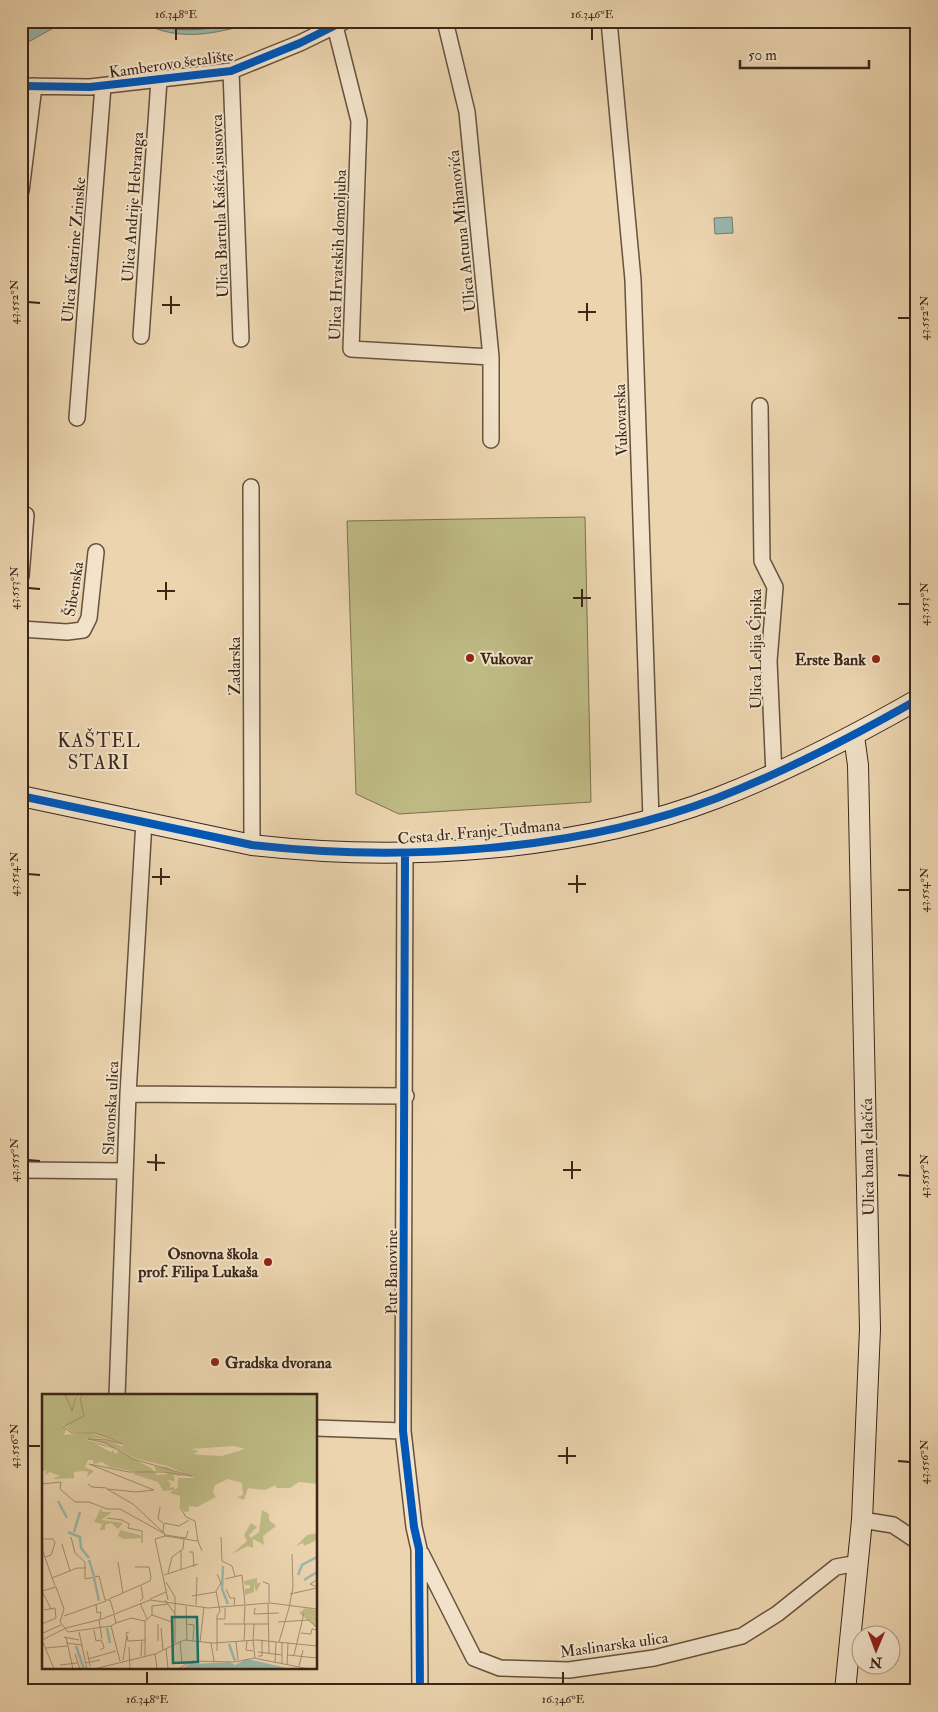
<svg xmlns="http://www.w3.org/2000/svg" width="938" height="1712" font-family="'IM FELL Double Pica',serif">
  <rect width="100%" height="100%" fill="#ebd4ae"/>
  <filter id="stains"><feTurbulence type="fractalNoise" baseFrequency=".004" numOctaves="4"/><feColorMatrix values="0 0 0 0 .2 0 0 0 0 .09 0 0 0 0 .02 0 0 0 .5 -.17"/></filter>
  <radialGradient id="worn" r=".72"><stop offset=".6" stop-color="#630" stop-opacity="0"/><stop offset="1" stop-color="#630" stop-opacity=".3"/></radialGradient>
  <path fill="#bfbb85" stroke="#7d704e" d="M585,517l6,285 -192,12 -43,-20 -9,-273z"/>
  <path fill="#98b8ac" stroke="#737e71" d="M21,21h45l-45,25z
    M140,21h119c-40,12 -80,23 -119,0z
    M732,217l1,16 -18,1 -1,-16z"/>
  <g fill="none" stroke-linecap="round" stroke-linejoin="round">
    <path stroke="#6a6f62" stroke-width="1" d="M150,21c26,15 64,8 91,0"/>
    <defs>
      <path id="minor" d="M445,21l22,91 24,245v83
        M609,21l24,259 18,539
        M335,26l24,95 -8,228 140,8
        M231,71l10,268
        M21,86l69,1 141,-16 69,-28 43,-21
        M21,191l13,-105
        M141,336l18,-256
        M760,406l2,155 13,26 -6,74 5,114
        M77,418l26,-332
        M251,487l1,358
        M21,576l5,-61
        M21,629l46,3 16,-2 6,-12 7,-66
        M405,853l-2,578 11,96 5,22 1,142
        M128,1094l278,2
        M21,1170l104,1
        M117,1396l11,-302 16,-273
        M316,1428l87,3
        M862,1520l31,5 24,16
        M421,1553l53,105 26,10 69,2 85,-12 88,-22 35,-22 59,-47 22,-4"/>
      <path id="secondary" d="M21,796l231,49c149,17 324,7 465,-47 70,-27 135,-61 200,-98
        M845,1691l17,-171 8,-191 -12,-564 -4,-29"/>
    </defs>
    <use href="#minor" stroke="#67523e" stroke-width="18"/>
    <use href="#secondary" stroke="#3b2618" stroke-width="22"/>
    <use href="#minor" stroke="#f2e3ca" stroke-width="15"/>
    <use href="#secondary" stroke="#f2e3ca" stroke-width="20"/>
    <defs>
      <path id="cycleway" d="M21,86l69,1 141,-16 69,-28 44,-22
        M21,796l231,49c149,17 324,7 465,-47 70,-27 135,-61 200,-98
        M405,853l-2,578 11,96 5,22 1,142"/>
    </defs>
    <use href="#cycleway" stroke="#f2e3ca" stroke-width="11"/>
    <use href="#cycleway" stroke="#0057b8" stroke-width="8"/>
  </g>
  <path fill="none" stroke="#3b2618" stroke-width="2" d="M176,40v-12M592,40v-12M28,302l12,1M162,305h18M578,312h18M171,314v-18M898,318h12M587,321v-18M28,588l12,1M157,591h18M573,598h18M166,600v-18M898,604h12M582,607v-18M28,874l12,1M152,877h18M568,884h18M161,885v-17M898,890h12M577,893v-18M28,1160l12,1M147,1162l18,1M563,1170h18M156,1171v-17M898,1175l12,1M572,1179v-18M28,1446h12M558,1456h18M898,1461l12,1M567,1464v-17M147,1684v-12M563,1684v-12"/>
  <g fill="#8f2418" stroke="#f2e3ca" stroke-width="2">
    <circle cx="470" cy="658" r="5"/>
    <circle cx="876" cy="659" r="5"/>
    <circle cx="268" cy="1262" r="5"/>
    <circle cx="215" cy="1362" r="5"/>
  </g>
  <g text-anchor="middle" stroke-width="4" stroke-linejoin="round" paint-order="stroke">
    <g font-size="16" fill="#3b2618" stroke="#f2e3ca">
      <text transform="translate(171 63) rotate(-8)" y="6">Kamberovo šetalište</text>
      <text transform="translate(219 206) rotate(-92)" y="6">Ulica Bartula Kašića,isusovca</text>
      <text transform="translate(132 207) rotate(-86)" y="6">Ulica Andrije Hebranga</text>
      <text transform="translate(461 231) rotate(-96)" y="6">Ulica Antuna Mihanovića</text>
      <text transform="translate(73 250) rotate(-85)" y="6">Ulica Katarine Zrinske</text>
      <text transform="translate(337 255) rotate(-88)" y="6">Ulica Hrvatskih domoljuba</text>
      <text transform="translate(620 420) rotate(-92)" y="6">Vukovarska</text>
      <text transform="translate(73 589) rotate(-81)" y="6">Šibenska</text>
      <text transform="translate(755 649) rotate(-90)" y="6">Ulica Lelija Ćipika</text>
      <text transform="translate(234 666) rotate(-90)" y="6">Zadarska</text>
      <text transform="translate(479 831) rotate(-5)" y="6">Cesta dr. Franje Tuđmana</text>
      <text transform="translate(110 1108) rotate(-87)" y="6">Slavonska ulica</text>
      <text transform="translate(867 1157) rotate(-91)" y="6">Ulica bana Jelačića</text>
      <text transform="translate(391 1272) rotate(-90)" y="6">Put Banovine</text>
      <text transform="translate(614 1644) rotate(-8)" y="6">Maslinarska ulica</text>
    </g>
    <g font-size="16" font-weight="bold" fill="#3b2618" stroke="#f2e3ca" text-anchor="start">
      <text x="480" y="664">Vukovar</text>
      <text x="866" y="665" text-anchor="end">Erste Bank</text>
      <text x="258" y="1259" text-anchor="end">Osnovna škola<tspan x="258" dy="18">prof. Filipa Lukaša</tspan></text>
      <text x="225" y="1368">Gradska dvorana</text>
    </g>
    <g font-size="19" letter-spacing="1" fill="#3b2618" stroke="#f2e3ca">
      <text x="99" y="747">KAŠTEL<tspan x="99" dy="22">STARI</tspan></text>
    </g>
  </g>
  <g transform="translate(42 1394)">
    <rect width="275" height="275" fill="#ebd4ae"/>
    <path d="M0,0h37l-3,3 -3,10 4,-10 4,-3h236v90l-18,-2 -9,6h-14v-3l-11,5 -17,-2 -4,12 -7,-3 6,-2 -1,-12 -14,-4 -13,6 -2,7 3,5 -19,10 -8,-1v5l-4,1 -5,-6v-10l-10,-3 3,-3 -10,1 -5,-9 -25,-8 4,-2 -27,-5 -8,-5 -8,2 -1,-4h-5l-3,7 9,4 -7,6 1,-5 -4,-1 -10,1v6l-20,1 -1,3 1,-4 6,-2 -10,-4 -5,3 1,-5 -4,2zM21,31l8,1h-7l8,6 22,1 15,4 14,6v4l-11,-5 -20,-3 20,7 22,12 33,8 28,12h-17v9l-4,3v-3l-5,1 2,-4 -4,-4 8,1 -2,-6 11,1 -17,-9 -13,-1 2,5h7l5,3 -11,1 -6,-7 -32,-17 -4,3 -2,-4 -2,2 -16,-8 21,5 -5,-3 -24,-6 11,-2 18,4 -3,-2 -23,-7 -26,2 2,-6 -3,-1zM192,52l11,3 -23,7 -21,-1 -8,-1 6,-3 -9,-2zM59,114l1,4h10l-11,8 22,3 -5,6 -7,-6 -6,2v5h-5l2,-6 -8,-2zM220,116l7,4v6l7,6 -13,10 1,9 -11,-6v9l-5,-2 -16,8 15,-13 -3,-6 7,-12 6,4 -8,8 2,3 8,-6zM78,136l20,5 2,3 -18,1 -6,-3zM275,139v7l-13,6 -1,-3 -7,3 11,-11zM215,184v5h4l-5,9 -2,-8v8l-9,3v-6l5,-1v-3h-5l-1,-4zM263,214l12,2v18l-18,-15z" fill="#bfbb85" fill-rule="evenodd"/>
    <path d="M205,265l44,10h-109l10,-7 2,2 36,-2 5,3z" fill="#98b8ac"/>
    <path fill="none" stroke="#98b8ac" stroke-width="2.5" d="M16,107l9,17M26,138l12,5 1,11 8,10M32,138l6,-20M47,166l5,16M181,172l-1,23 6,15M256,181l4,-10 15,-8M52,184l5,23M262,186l13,-8M65,234l3,15M187,250l6,17M34,252l8,23"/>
    <path fill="none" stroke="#a58e72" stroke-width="1" d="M23,0l7,17 4,-14 4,-3M42,0l-4,4 4,18 -21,11 9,6h23l15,5 13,6 -17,-4 -18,-1 18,4 27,16 59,17 -29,-4h-34l-40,-8 65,26 -18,2 -29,-3 26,15 31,29 1,3 -10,3 13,61M0,90l19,-2 -1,7 15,13h14l18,7h13l45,25M46,90l4,3 15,1M118,113l-2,12 5,4M138,113l6,10 9,4 3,20M65,124l15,2 7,4 -1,4 14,3v12M0,132l1,26 12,34M121,138l1,-9 15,3 10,-6M123,141l21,3 2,-7M123,142l33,5 4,10M29,143l4,16 10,9v17l14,-3 6,24h5l4,13M179,143l1,24 10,5 3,10M0,145h11l2,4 -4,12 -6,2M20,150l8,27M147,158h4l1,15M76,168l5,31M93,173h14l2,10M139,175v-18M126,179l4,-16 11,-8 1,-10M175,180l4,9 -5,8 4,20 -3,5v35M122,181l34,-11M10,184l25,-10h9M183,185l17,-4 3,29M124,188l9,15v46M221,188l6,2v18M275,193l-7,-3 7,-4M184,195l4,9h5l-1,7M0,197l14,-4 8,22 -4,13 8,10 43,-6M0,197l9,18M248,200l27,-6M150,202l24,-4M67,205l41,-18 1,-4M108,205l16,-7M123,206l10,14M98,207l3,-3 -2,-12M98,209l7,16M226,210l1,49M54,211l1,8 4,-1 -1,7M154,211l1,-28M144,212l1,34M213,214l-1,6 25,-1M247,214l4,-21 -1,-33M2,216l11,-2 1,10M72,221l2,8 -5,3 9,35M110,221v-9l16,-2M22,222l42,-15M175,225h8v-11M57,226l3,19M103,227v35M103,227l7,-6 20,7M236,228l31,-2 8,8M74,229l15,-5 14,3M0,230l14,-6M116,230v17M144,230l8,1 -1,16M182,230h44M202,230l1,-19M119,234l2,22M52,236l2,11 5,-1 2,4 1,4 -4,2M37,238l8,37M87,238l-3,1 2,8 18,-1M1,239l18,-8M259,239l10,1 1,-5 5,1M22,243l15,3M24,243l7,32M0,246l24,-12 36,-9 48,-19 58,8 62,-5 47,6M0,246l12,29M211,246l2,18M211,246l1,-16M194,247l2,19M202,247l1,-17M205,247l-1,9 7,1M138,248l2,22M158,248l4,-35M237,248l10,-34M240,248v21M24,249l16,2M169,249l3,18M87,253l1,22M4,254l21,-2M124,255l2,20M45,257l3,15M216,258l24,3M33,260l5,15M113,260l2,15M246,261l29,3M252,261l10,-42M99,262l1,-15M216,262h4v-16M46,265l28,-8M81,266l4,-25M43,269l15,-3M233,269l1,-21M18,271l17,-2M245,271l1,-23M257,272l4,-16M52,275l61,-15 29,-14 29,3 44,-3 60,6M136,275l14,-8 43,1 19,-4 55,11"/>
    <path fill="#0f766e" fill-opacity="0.15" stroke="#0f766e" stroke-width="2.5" d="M130,223h25l1,45 -25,1z"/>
    <rect width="275" height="275" fill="none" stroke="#3b2618" stroke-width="2.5"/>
  </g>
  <rect width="938" height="1712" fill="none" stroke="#ebd4ae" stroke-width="55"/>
  <g transform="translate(876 1650) rotate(181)"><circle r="24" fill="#f2e3ca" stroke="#a99783"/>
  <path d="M0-4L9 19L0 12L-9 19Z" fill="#8f2418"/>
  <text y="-8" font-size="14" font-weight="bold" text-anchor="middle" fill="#3b2618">N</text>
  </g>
  <path d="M740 60v8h129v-8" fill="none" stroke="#3b2618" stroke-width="2.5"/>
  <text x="748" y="60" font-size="15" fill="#3b2618" stroke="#f2e3ca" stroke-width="4" paint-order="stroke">50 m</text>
  <rect x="28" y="28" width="882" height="1656" fill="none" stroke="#3b2618" stroke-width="2"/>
  <g font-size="12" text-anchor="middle" fill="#3b2618">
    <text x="176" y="18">16.348°E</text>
    <text x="592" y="18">16.346°E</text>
    <text transform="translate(14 302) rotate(-90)" y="4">43.552°N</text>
    <text transform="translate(924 318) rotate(-90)" y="4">43.552°N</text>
    <text transform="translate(14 588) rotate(-90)" y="4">43.553°N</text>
    <text transform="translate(924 604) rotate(-90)" y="4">43.553°N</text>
    <text transform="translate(14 874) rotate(-90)" y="4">43.554°N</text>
    <text transform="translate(924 890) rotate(-90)" y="4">43.554°N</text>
    <text transform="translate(14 1160) rotate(-90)" y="4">43.555°N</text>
    <text transform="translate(924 1176) rotate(-90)" y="4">43.555°N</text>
    <text transform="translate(14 1446) rotate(-90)" y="4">43.556°N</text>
    <text transform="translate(924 1462) rotate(-90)" y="4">43.556°N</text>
    <text x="147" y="1703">16.348°E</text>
    <text x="563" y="1703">16.346°E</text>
  </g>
  <rect width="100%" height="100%" filter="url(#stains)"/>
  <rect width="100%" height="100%" fill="url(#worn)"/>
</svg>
